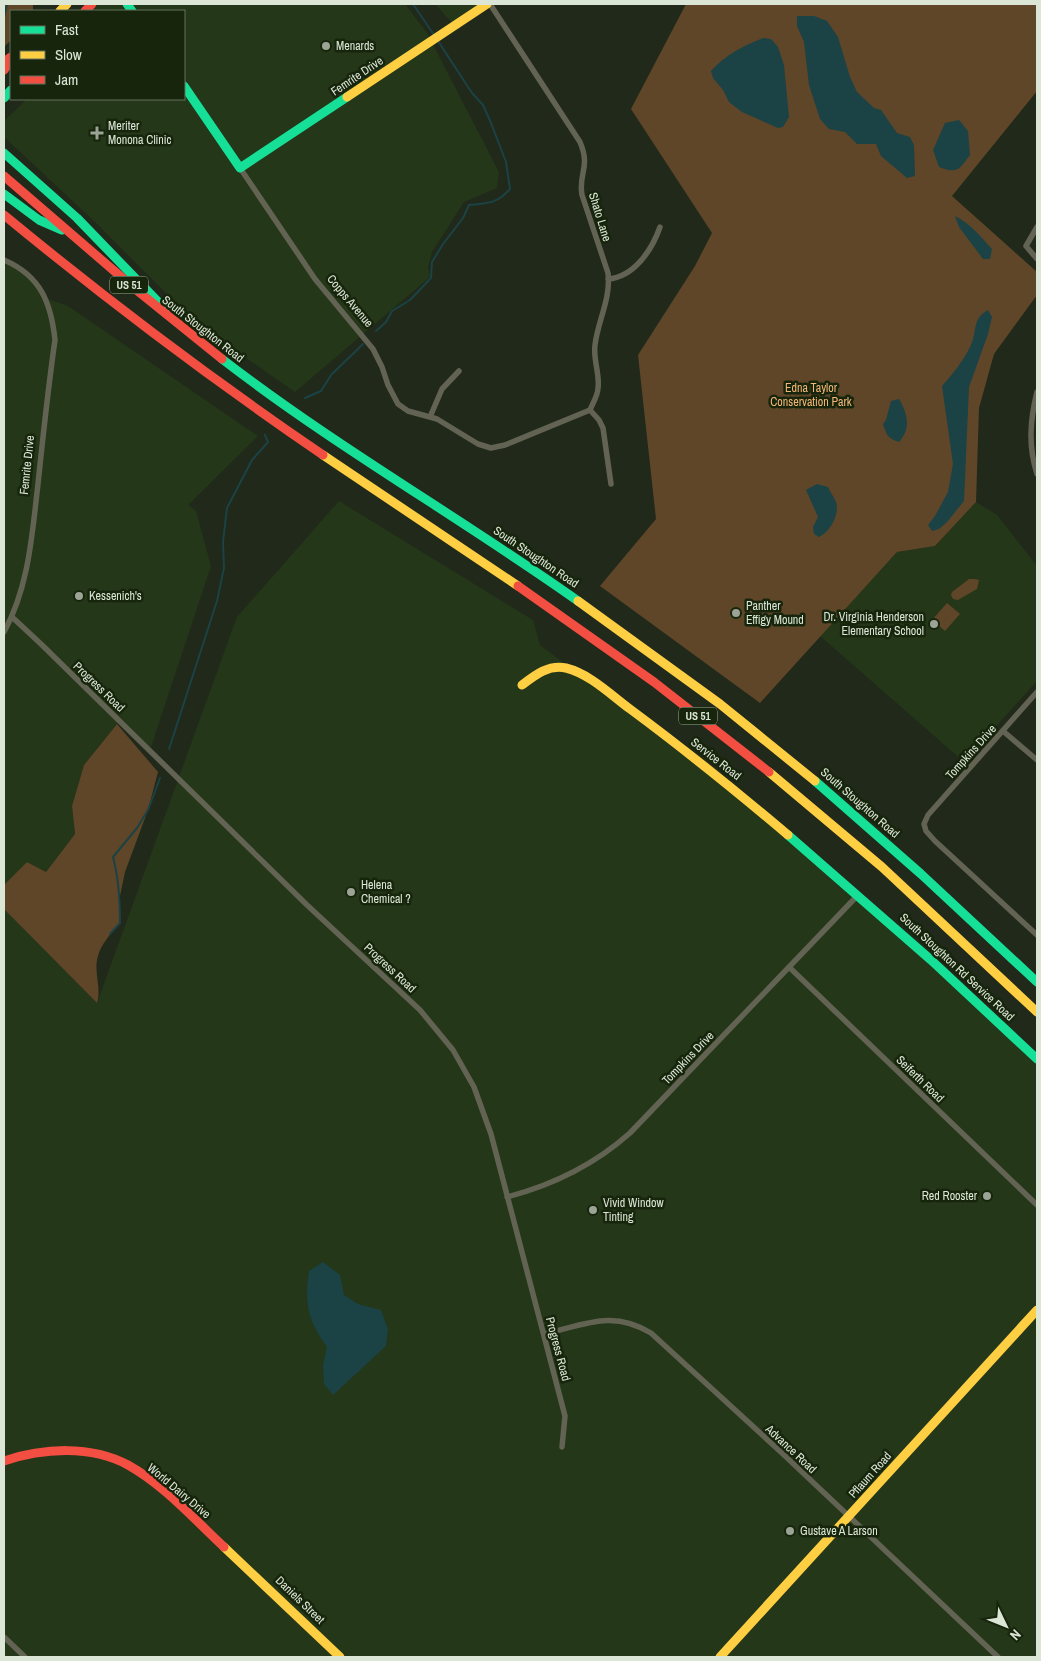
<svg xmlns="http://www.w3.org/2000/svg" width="1041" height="1661" font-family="'Archivo Narrow',sans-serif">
  <rect width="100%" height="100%" fill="#21291b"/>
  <path fill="#243718" d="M98,4h307l22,29 72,139 -2,16 -33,14 -32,50 -4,16 2,9 -135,115 -52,-36 -73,-59 -76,-76 -90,-84v-16l23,-22h157v-88h-91z
    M435,4h52l-33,21z
    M4,260l19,10 22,28 23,8 190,130 -70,69 8,6 15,55 -61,184 -31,-29 -35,44 -12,41 3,28 -29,38 -19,-10 -23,23z
    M339,501l194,119 7,25 247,188 250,226v598h-1033v-748l93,94 140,-386z
    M976,502l21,13 40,51v115l-73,81 -144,-126 77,-84 38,-6z"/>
  <path fill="#5f4628" d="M4,4h29v7h-22v29l-7,7z
    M686,4h351v87l-85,105 85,76v23l-43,59 -15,54 -3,94 -41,44 -38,6 -137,151 -160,-117 56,-67 -18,-164 57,-89 17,-33 -81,-124z
    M969,579h6l4,1 -2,9 -19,11 -5,-1 -2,-4 1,-3z
    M947,603l13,11 -15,17 -13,-11z
    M117,724l41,48 -10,38 -23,62 -5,24v27c-8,9 -19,21 -22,33 -5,16 4,32 -1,47l-93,-94v-24l23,-23 19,10 29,-38 -3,-28 12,-41z"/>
  <path fill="#1b4245" d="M797,16h17l13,5 11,16 12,40 7,15 17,16 7,2 16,23 13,4 4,8 1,31 -8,2 -26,-22 -5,-12h-19l-12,-12 -16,-3 -9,-10 -11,-34 -5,-43 -7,-16z
    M763,38l8,1 7,8 6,18 5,52 -6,10 -5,1 -36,-16 -13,-10 -6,-12 -10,-12 -2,-7c16,-17 30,-24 52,-33z
    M959,120l9,11 2,24c-11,15 -13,19 -31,12l-6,-17 12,-27z
    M955,216c16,8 25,20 37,33l-2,10h-7l-24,-32z
    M988,310l4,7 -4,17 -19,53 -5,114 -17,21 -8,7 -7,2 -4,-6 7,-9 13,-24 5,-28 -11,-78c11,-12 21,-25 28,-39 8,-15 1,-28 18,-37z
    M899,399c9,15 12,30 0,43 -11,-3 -13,-8 -16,-18l3,-4 5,-19z
    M817,484l11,3c2,5 6,10 8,15 4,12 -6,30 -17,35l-5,-3 -1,-7 5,-10 -12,-27z
    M323,1262l17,13 4,20 14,9 23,6 7,19 -2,17 -53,49 -9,-11 -1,-19 4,-18c-19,-26 -23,-44 -18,-76z"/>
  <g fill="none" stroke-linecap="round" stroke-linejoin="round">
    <path stroke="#1b4245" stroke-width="2" d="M413,4l21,31
      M4,17l3,-13
      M376,331l10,-9 6,-11 18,-11 21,-22 1,-16 11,-18 20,-26 6,-13c19,-2 28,-1 41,-16l-4,-27 -15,-39 -8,-18 -11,-12 -34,-52
      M305,398l16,-7 10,-16 32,-31
      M169,749l48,-148 7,-33 -1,-26 4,-34 25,-48 16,-18 -3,-7
      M110,934l10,-11c0,-23 -1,-44 -7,-66l24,-29 11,-18 12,-32"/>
    <path stroke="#636353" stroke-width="5.5" d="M240,168l75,111 58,70 9,18 6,18 10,19 10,7 29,8 41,25 13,4 14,-3 85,-35c3,-7 8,-15 8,-22 2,-14 -5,-28 -3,-43 3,-25 16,-46 13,-72l-26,-78c-4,-22 9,-27 -2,-53l-90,-138
      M1037,227l-11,19 11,13
      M4,260c37,16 47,43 51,80 -7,48 -12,96 -17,144 -6,50 -9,103 -34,148
      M608,279c26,-2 44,-29 52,-52
      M1037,392c-7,28 -9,54 0,82
      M590,410l9,10 4,8 8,56
      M430,417l12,-28 17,-18
      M12,617l29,27 266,261 113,105 33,40 21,37 17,47 74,282 -3,31
      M1037,692l-109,123 -4,9 2,7 9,10 102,94
      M1003,731l34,29
      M789,967l248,238
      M507,1197c46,-12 87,-32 123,-64l228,-238
      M544,1334c40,-9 68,-25 107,-1l132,121 215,203
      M4,1637l21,20"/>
    <path stroke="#16e098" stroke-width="9" d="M127,4l5,7
      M184,86l56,82 107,-71
      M4,98l7,-8
      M4,153l73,65 88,91
      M4,194l35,26 23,10
      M222,359c114,88 239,159 356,242
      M815,781l106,93 116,108
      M788,835l143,125 106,99"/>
    <path stroke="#ffcf43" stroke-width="9" d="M60,11l7,-7
      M347,97l140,-93
      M323,455l195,131
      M578,601l142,103 95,77
      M522,685c13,-10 27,-21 44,-17 24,6 45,27 64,41 54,40 106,82 158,126
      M769,772l113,95 155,145
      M224,1547l116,110
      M720,1657l317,-347"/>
    <path stroke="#f24e42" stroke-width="9" d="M85,11l7,-7
      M4,62l7,-5
      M4,70l7,-11
      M4,176l130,112 88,71
      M4,215c103,85 209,165 319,240
      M518,586l136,96 115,90
      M4,1461c39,-13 87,-16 124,4 36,20 66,54 96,82"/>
  </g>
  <g fill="#9ba495" stroke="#16250c" stroke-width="2">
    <circle cx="326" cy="46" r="5"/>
    <path d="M94.5 125.5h5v5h5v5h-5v5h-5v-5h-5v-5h5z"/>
    <circle cx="79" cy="596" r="5"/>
    <circle cx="736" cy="613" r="5"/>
    <circle cx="934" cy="624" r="5"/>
    <circle cx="351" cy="892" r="5"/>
    <circle cx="987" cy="1196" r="5"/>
    <circle cx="593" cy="1210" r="5"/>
    <circle cx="790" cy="1531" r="5"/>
  </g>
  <g text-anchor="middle" stroke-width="5" stroke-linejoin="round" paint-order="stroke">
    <g fill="#16250c" stroke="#a1ac99" stroke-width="1">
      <rect x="110" y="276.5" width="38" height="17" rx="4"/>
      <rect x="679" y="707.5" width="38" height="17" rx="4"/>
    </g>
    <g font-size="11" font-weight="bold" fill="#dce6d6">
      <text x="129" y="289">US 51</text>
      <text x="698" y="720">US 51</text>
    </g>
    <g font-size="12" fill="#dce6d6" stroke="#16250c" text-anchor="start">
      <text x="336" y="50">Menards</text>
      <text x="108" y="130">Meriter<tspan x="108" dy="14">Monona Clinic</tspan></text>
      <text x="89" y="600">Kessenich's</text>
      <text x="746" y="610">Panther<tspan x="746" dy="14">Effigy Mound</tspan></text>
      <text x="924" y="621" text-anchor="end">Dr. Virginia Henderson<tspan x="924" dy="14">Elementary School</tspan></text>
      <text x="361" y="889">Helena<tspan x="361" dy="14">Chemical ?</tspan></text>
      <text x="977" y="1200" text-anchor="end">Red Rooster</text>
      <text x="603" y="1207">Vivid Window<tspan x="603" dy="14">Tinting</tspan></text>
      <text x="800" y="1535">Gustave A Larson</text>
    </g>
    <g font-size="12" fill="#dce6d6" stroke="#16250c">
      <text transform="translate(357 76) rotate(-34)" y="4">Femrite Drive</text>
      <text transform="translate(600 217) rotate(73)" y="4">Shato Lane</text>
      <text transform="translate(350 301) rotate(50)" y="4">Copps Avenue</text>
      <text transform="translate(203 329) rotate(38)" y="4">South Stoughton Road</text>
      <text transform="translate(27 465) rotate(-84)" y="4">Femrite Drive</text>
      <text transform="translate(536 557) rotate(34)" y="4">South Stoughton Road</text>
      <text transform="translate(99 687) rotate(44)" y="4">Progress Road</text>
      <text transform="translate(971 752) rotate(-48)" y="4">Tompkins Drive</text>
      <text transform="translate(716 759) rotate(38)" y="4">Service Road</text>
      <text transform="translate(860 803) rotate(41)" y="4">South Stoughton Road</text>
      <text transform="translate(957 967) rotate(43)" y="4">South Stoughton Rd Service Road</text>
      <text transform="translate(390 968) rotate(43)" y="4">Progress Road</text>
      <text transform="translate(688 1058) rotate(-46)" y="4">Tompkins Drive</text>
      <text transform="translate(920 1079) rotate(44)" y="4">Seiferth Road</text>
      <text transform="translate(558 1349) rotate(75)" y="4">Progress Road</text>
      <text transform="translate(791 1449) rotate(43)" y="4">Advance Road</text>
      <text transform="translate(870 1475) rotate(-48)" y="4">Pflaum Road</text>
      <text transform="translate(179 1491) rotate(40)" y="4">World Dairy Drive</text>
      <text transform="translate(300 1600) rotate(44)" y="4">Daniels Street</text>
    </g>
    <g font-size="12" fill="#f7b777" stroke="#16250c">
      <text x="811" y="392">Edna Taylor<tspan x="811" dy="14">Conservation Park</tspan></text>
    </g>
  </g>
  <rect width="1041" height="1661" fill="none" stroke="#dce6d6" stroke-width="10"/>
  <rect x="10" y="10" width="175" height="90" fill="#16250c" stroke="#65725d"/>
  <rect x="20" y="26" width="25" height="8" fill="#16e098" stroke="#65725d"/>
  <text x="55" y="35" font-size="15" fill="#dce6d6">Fast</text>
  <rect x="20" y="51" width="25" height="8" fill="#ffcf43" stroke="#65725d"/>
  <text x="55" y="60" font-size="15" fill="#dce6d6">Slow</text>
  <rect x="20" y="76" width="25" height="8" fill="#f24e42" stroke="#65725d"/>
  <text x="55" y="85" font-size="15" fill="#dce6d6">Jam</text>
  <g transform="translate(1006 1626) rotate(133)" stroke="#16250c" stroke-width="4" paint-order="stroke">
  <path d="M0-4L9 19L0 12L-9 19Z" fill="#dce6d6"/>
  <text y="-8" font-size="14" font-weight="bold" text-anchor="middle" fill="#dce6d6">N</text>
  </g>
</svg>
